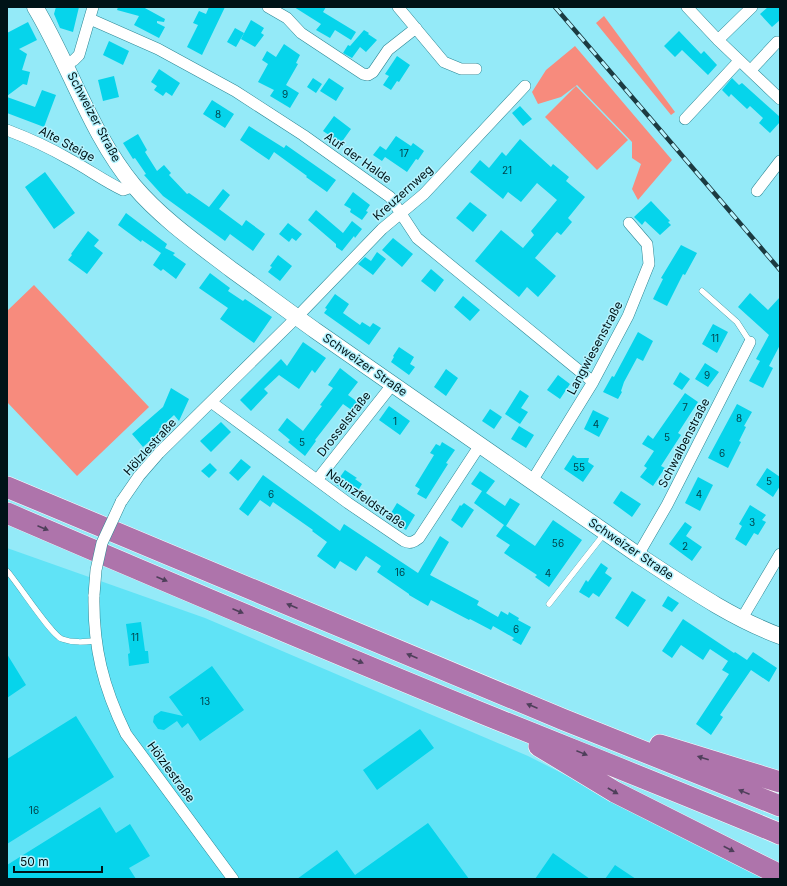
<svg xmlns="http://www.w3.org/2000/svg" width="787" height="886" font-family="Inter,sans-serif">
  <rect width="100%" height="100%" fill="#94eaf8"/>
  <path fill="#60e3f6" d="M7,548l198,70 323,138 242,123h-763z"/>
  <path fill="#f78b7d" d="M604,16l71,96 -4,3 -75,-92z
    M575,46l97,114 -34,40 -6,-11 9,-25 -9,-6v-16l-55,-57 -16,12 -23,7 -6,-12 14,-22z
    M576,86l52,54 -31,30 -52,-53z
    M34,285l115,122 -72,69 -70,-74v-91z"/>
  <path fill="#06d4eb" d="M56,7h23l-6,25 -13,-4 -6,-14z
    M118,7h25l22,12 -1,3 -7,-1v2l8,4 -6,11 -25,-13 5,-9 -22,-6z
    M209,7h16l-23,48 -15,-8 11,-22 -5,-2 6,-12 7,3z
    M294,7h32l-3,5 33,20 -5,8 -16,-10 -5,8 -14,-8 5,-6z
    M768,7h12v13l-8,7 -12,-13z
    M251,20l13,8 -3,5 3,2 -9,12 -14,-8z
    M28,22l9,18 -18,9 8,5 -5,16 8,2 -3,13 -4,-1 -16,12v-63z
    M235,28l9,5 -8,14 -9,-5z
    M364,30l5,3 -1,1 9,6 -11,12 -6,-5 -8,11 -9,-5 5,-8 2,1z
    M679,31l22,23 3,-3 13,14 -9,10 -26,-25 -7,7 -11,-11z
    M109,41l20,10 -6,14 -20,-10z
    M284,44l16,11 -4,8 2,1 -12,21 13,8 -9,15 -20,-12 4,-6 -16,-8 10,-18 -6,-4 5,-9 9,6z
    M397,56l13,9 -11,17 -2,-1 -6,9 -8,-5 6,-9 -4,-2z
    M159,69l21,14 -8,13 -6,-4 -3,4 -9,-6 3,-4 -6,-4z
    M114,76l5,21 -16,4 -5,-21z
    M313,78l9,6 -6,9 -9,-6z
    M329,78l15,10 -8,13 -16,-10z
    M732,78l7,7 3,-2 38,34v5l-10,11 -11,-10 4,-5 -13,-12 -3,3 -16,-15 -2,3 -7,-7z
    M42,90l14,5 -12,32 -37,-14v-16l28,10z
    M212,100l22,14 -9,14 -22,-14z
    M520,106l12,13 -9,7 -11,-13z
    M334,116l17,13 -10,14 -18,-12z
    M249,126l35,22 2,-3 50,35 -9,12 -21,-15 1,-1 -33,-24 -5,8 -29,-20z
    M138,134l9,16 -2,2 12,19 7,-6 7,8 -2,2 18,19 2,-1 20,14 14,-18 7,6 -11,14 23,17 4,-6 19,14 -12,17 -23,-17 -5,7 -62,-45 -19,-21 2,-1 -11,-16 -2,1 -10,-16z
    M396,136l15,10 2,-3 11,8 -6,9 -2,-1 -9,13 -22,-15 -3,4 -9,-6 7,-9 6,4z
    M520,139l31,28 2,-3 16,13 -3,4 19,16 -17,21 4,4 -11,13 -4,-3 -22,26 21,18 -18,21 -11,-10 -8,10 -44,-36 26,-31 22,18 11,-13 -3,-4 26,-31 -20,-17 -16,19 -13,-10 -5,7 -33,-27 10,-12 9,8 13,-16 4,4z
    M45,172l30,41 -21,16 -29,-42z
    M353,192l17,13 -4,6 2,1 -6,8 -12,-8 1,-3 -7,-4z
    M651,201l19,20 -2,1 3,3 -11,10 -15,-14 -3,4 -8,-8z
    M470,202l17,13 -14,17 -17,-14z
    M316,210l27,23 9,-12 10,8 -7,9 -1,-2 -12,15 -6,-4v-3l-28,-24z
    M126,213l41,31 -2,4 10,5 -2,2 13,9 -10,15 -13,-10 -2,2 -8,-6 8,-12 -19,-13 -1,2 -23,-17z
    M288,223l14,11 -6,7 -4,-3 -3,4 -10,-8z
    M88,231l11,9 -5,6 9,7 -16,21 -19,-14 4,-5 -1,-1z
    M393,238l20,16 -11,13 -20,-17z
    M681,245l16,8 -12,22 -2,-1 -16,32 -14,-7 10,-20 -2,-1z
    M377,252l9,7 -13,16 -15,-11 7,-7 6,4z
    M278,255l14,11 -12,15 -12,-9 4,-5 -2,-1z
    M431,269l13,11 -9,12 -14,-11z
    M210,273l20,15 -2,3 15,10 2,-2 27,18 -18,26 -34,-24 8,-11 -29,-20z
    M750,293l18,17 12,-13v48l-11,21 4,2 -10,20 -14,-7 11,-20 -4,-2 13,-24 -31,-28z
    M335,294l14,10 -6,9 17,12 2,-3 8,5 3,-4 8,5 -12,17 -45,-32 3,-4 -2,-1z
    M463,296l17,14 -10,11 -16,-14z
    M713,324l15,8 -11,21 -15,-9z
    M638,332l15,9 -10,20 -6,-3 -13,24 -3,9 1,1 -4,7 -15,-7 9,-16 2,1z
    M303,342l23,16 -11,15 -3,-3 -13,19 -20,-14 -15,14 4,4 -17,18 -11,-11 41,-41 6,7z
    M399,347l15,10 -4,7 5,3 -6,8 -18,-13 3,-5 -1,-1z
    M705,363l14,9 -11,15 -13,-8z
    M340,368l18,14 -10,13 11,8 -6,8 -10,-7 -28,36 1,1 -11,15 -17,-14 2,-2 -12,-10 9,-12 16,13 19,-25 -2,-1 13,-17 -5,-3z
    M446,369l12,9 -12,18 -12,-9z
    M680,372l10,7 -8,11 -9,-6z
    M558,375l12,9 -10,15 -13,-9z
    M171,388l18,11 -10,22 -5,-6 -15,14 2,2 -18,16 -11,-13 31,-27z
    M520,390l9,6 -8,12 7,4 -8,12 -15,-10z
    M685,393l13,9 -20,31 3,2 -20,31 4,2 -12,18 -13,-9 7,-9 -3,-2 10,-15 -12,-7 6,-9 5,4z
    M737,404l15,8 -8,14 2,1 -7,14 2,1 -13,26 -20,-10z
    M389,406l21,15 -10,14 -21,-15z
    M490,409l12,8 -8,12 -12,-8z
    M593,410l16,8 -10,19 -15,-8z
    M221,422l10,10 -20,20 -11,-11z
    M519,426l15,9 -8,13 -15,-9z
    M442,442l13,8 -9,13 2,1 -22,35 -9,-5 3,-5 -5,-3 19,-31 -4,-2 6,-9 4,2z
    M573,455l4,3h12l-1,4 6,4 -11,16 -19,-13z
    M241,459l10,8 -13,14 -9,-8z
    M210,463l7,7 -8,8 -8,-7z
    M767,468l13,9v9l-7,11 -17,-12z
    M345,470l12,8 -2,1 7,5 -8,13 -19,-13z
    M480,471l15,10 -9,12 19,13 5,-8 10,6 -14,22 29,20 18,-26 29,20 -33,47 -14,-10 2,-2 -33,-22 6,-8 -14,-9 8,-11 -30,-22 8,-12 -11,-7z
    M263,475l77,56 4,-7 74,49 22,-37 9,6 -19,33 49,26 -2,4 21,12 3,-6 7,4 1,-3 10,6 -1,2 13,7 -10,18 -9,-5 2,-2 -21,-12 -2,4 -21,-11 -1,1 -38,-20 -3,6 -19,-11v-1l-32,-22 4,-6 -15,-10 -10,15 -16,-10 -5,8 -18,-13 10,-14 -15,-11 1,-1 -40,-28 -3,5 -10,-7 -12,16 -9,-7z
    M698,477l15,8 -13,26 -15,-8z
    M621,491l20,13 -9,13 -19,-14z
    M397,503l18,12 -9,15 -18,-12z
    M464,503l10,7 -12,18 -11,-8 9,-15 1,1z
    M750,505l16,10 -4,5 4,2 -8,13 -4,-2 -8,13 -11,-7 7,-13 -3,-2z
    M685,522l7,5 -6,9 16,11 -10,14 -23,-17z
    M601,563l7,5 -3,5 7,5 -13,19 -6,-4 -4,5 -10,-6 7,-12 2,2z
    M632,591l14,9 -18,27 -13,-9z
    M668,596l11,7 -7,9 -10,-6z
    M683,619l51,34 1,-1 12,8 6,-8 24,16 -8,14 -18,-12 -31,45 3,2 -12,18 -15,-11 33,-50 -7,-4 6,-9 -18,-12 -7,11 -22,-15 -9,13 -10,-7z
    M141,622l4,29h3l1,12 -20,3 -1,-12 2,-1 -4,-29z
    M7,654l19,31 -19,13z
    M212,666l32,44 -44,31 -12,-18 -6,5 -5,-7 -13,9 -6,-1 -5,-7 1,-6 7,-5 22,5 -14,-19z
    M76,716l38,61 -107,67v-85z
    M420,729l14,19 -57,42 -14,-20z
    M100,807l16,26 14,-9 20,32 -21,12 7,11h-129v-14z
    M428,823l41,56h-172l40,-29 18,25z
    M553,853l37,26h-55z
    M615,865l21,14h-31z"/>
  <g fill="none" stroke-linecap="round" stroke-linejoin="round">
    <defs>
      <path id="lane" d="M702,291l35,31 13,20
        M7,571c11,12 44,64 55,68 11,4 22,3 34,2
        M549,604l55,-70"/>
      <path id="street" d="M268,7l19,11 14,15 62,41 5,1 5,-3 15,-22 28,-22
        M398,7l46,55 17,7h15
        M687,7l31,33 62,59
        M90,19l68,30 77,42 68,44 87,62 27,41 176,144
        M718,40l34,-33
        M66,65l8,-5 5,-5 14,-48
        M751,70l26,-28
        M685,119l54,-58
        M7,130c21,8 43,18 62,29 19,10 35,22 54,31l11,-4
        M757,191l23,-30
        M211,402l137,101 56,38c6,3 10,1 15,-3l61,-93
        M317,480l75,-95
        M532,481l61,-99 35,-66 21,-52 -2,-20 -18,-21
        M121,502l18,-26 20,-23 138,-136 85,-88 42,-35 101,-108
        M638,555l29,-50 83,-163
        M94,595c-1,52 9,92 32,139l107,145
        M741,620l39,-66"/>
      <path id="secondary" d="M35,7c35,58 55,126 99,179 27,32 64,58 98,84 28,20 56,41 84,61 107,75 215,149 322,224 46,30 91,62 142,81"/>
      <path id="highway" d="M7,487l555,232 218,87
        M7,513c158,68 317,136 477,201 99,40 198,79 296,120
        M660,745l120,37
        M539,746l76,46 165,83"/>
    </defs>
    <use href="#lane" stroke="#2c8794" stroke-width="6"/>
    <use href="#street" stroke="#2c8794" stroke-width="12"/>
    <use href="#secondary" stroke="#2c8794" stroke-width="17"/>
    <use href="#highway" stroke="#fff" stroke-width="22"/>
    <use href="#lane" stroke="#fff" stroke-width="5.5"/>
    <use href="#street" stroke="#fff" stroke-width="11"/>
    <use href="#secondary" stroke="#fff" stroke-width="16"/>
    <use href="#highway" stroke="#ae74ab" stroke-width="21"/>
    <defs>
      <path id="rail" d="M555,7l225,263"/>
    </defs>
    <use href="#rail" stroke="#1c3b41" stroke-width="4.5"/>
    <use href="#rail" stroke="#b5f3fe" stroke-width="3" stroke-dasharray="9" stroke-linecap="butt"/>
    <defs>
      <path id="street-bridge" d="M94,595l2,-25 6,-27 19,-41"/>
    </defs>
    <use href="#street-bridge" stroke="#2c8794" stroke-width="12" stroke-linecap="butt"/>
    <use href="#street-bridge" stroke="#fff" stroke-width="11"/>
  </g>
  <defs><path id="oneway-solid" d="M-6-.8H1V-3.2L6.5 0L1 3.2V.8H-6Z"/></defs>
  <g fill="#4e3f5a">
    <use href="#oneway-solid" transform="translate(43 528) rotate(23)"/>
    <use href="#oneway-solid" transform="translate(162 579) rotate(23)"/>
    <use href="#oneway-solid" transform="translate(292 606) rotate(-157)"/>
    <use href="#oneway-solid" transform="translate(238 611) rotate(23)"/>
    <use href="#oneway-solid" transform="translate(412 656) rotate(-157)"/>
    <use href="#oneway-solid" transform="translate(358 661) rotate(23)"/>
    <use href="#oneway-solid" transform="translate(532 706) rotate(-157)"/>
    <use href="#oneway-solid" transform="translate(582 753) rotate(22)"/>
    <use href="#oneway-solid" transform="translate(703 758) rotate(-163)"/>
    <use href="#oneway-solid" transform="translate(613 791) rotate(30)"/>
    <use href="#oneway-solid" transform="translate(744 792) rotate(-158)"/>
    <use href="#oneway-solid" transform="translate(729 849) rotate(27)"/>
  </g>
  <g text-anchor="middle" stroke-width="3" stroke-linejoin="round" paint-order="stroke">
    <g font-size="10" fill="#02434c">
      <text x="285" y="98">9</text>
      <text x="218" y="118">8</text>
      <text x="404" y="157">17</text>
      <text x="507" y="174">21</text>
      <text x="715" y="342">11</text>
      <text x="707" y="379">9</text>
      <text x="685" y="411">7</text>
      <text x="739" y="422">8</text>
      <text x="395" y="425">1</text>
      <text x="596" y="428">4</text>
      <text x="667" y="441">5</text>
      <text x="302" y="446">5</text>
      <text x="722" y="457">6</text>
      <text x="579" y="471">55</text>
      <text x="769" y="485">5</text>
      <text x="271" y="498">6</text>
      <text x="699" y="498">4</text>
      <text x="752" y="526">3</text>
      <text x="558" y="547">56</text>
      <text x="685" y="550">2</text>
      <text x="400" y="576">16</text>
      <text x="548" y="577">4</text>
      <text x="516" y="633">6</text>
      <text x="135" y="641">11</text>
      <text x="205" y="705">13</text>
      <text x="34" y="814">16</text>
    </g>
    <g font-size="12" fill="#001317" stroke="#b5f3fe">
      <text transform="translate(94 117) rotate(62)" y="4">Schweizer Straße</text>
      <text transform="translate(67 144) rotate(28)" y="4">Alte Steige</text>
      <text transform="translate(358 158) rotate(35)" y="4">Auf der Halde</text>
      <text transform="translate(403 193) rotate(-42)" y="4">Kreuzernweg</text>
      <text transform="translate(595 348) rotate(-62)" y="4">Langwiesenstraße</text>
      <text transform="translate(365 365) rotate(35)" y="4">Schweizer Straße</text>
      <text transform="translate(344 424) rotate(-52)" y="4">Drosselstraße</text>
      <text transform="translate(684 443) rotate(-63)" y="4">Schwalbenstraße</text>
      <text transform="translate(150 447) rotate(-48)" y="4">Hölzlestraße</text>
      <text transform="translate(366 499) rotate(35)" y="4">Neunzfeldstraße</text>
      <text transform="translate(631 549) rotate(34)" y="4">Schweizer Straße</text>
      <text transform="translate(171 772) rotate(54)" y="4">Hölzlestraße</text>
    </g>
  </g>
  <rect width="787" height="886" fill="none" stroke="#001317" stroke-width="16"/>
  <path d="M14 866v6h88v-6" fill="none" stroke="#001317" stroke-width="2"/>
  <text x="20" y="866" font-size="12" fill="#001317" stroke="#b5f3fe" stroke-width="3" paint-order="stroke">50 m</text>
</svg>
